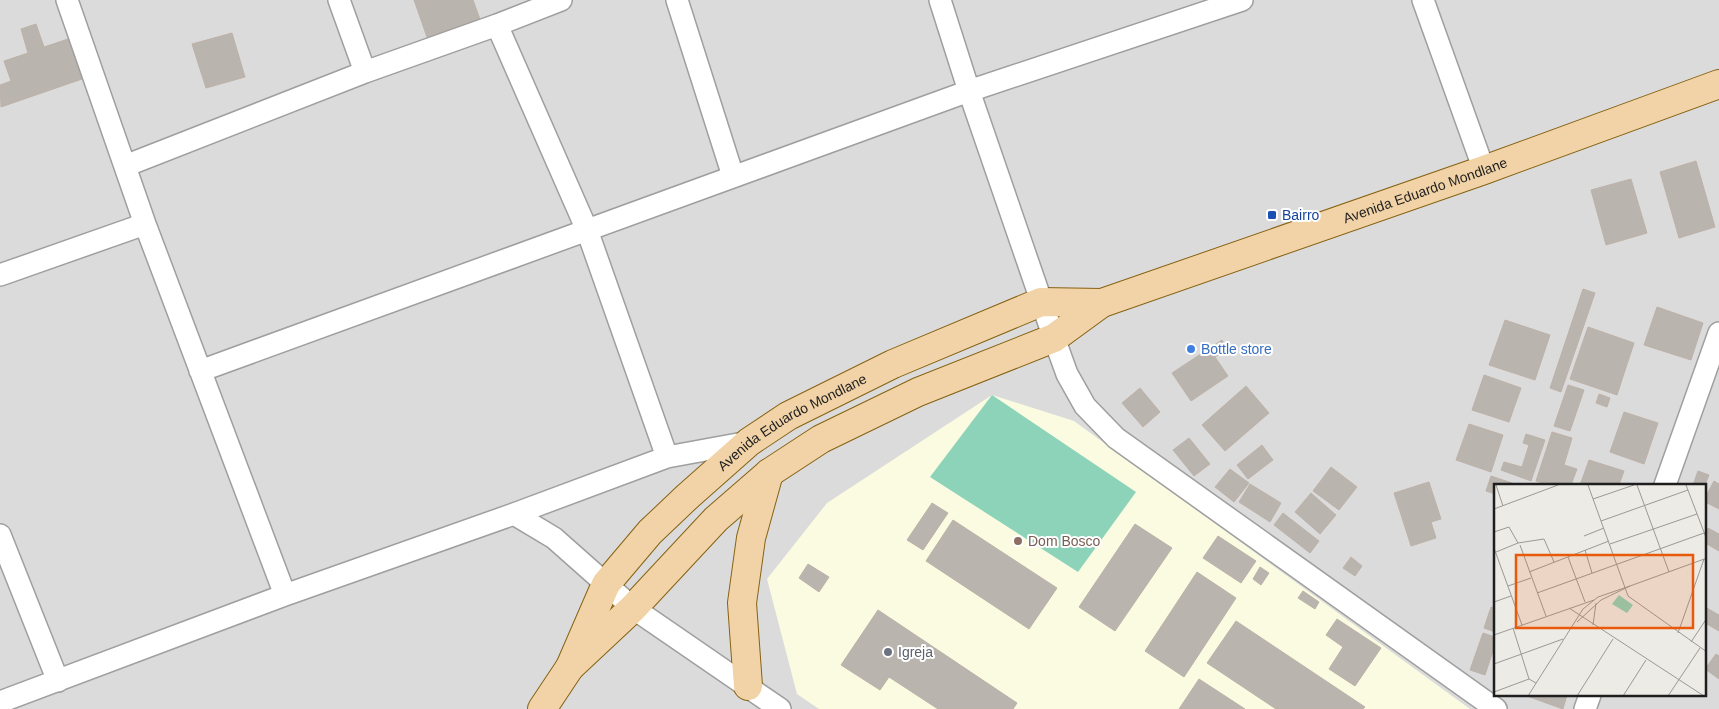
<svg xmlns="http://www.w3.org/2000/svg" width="1719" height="709" font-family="Arial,sans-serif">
  <rect width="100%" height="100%" fill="#edebe5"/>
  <path fill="#dcdbdb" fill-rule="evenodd" d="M0,0h1719v709h-1719zM1495,485h210v210h-210z"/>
  <path fill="#fafbe0" d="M992,395l82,26 396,288h-651l-22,-15 -30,-115 60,-76z"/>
  <path fill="#8cd3ba" d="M992,395l144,97 -58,80 -148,-95z"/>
  <path fill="#bab4ae" stroke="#bdb2a9" d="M414,0h59l8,22 -53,18z
    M36,24l8,23 27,-9 14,40 -84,29 -1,-22 11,-4 -7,-20 24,-8 -7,-24z
    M232,33l13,44 -39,11 -14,-44z
    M1696,161l19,66 -36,11 -19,-66z
    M1631,179l16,54 -41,12 -15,-55z
    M1583,289l12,4 -34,99 -11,-4z
    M1657,307l46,16 -12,37 -47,-15z
    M1505,320l45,15 -15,45 -46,-15z
    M1588,327l46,16 -17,52 -47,-16z
    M1222,340l5,9 -12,8 13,19 -37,25 -19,-28z
    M1484,375l37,13 -12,34 -37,-12z
    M1568,385l16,5 -14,41 -16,-5z
    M1246,386l23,27 -44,38 -23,-26z
    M1140,388l20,24 -17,15 -21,-24z
    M1599,394l11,4 -3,9 -11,-4z
    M1624,412l34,11 -14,41 -34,-12z
    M1469,424l34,11 -12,37 -35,-12z
    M1552,432l20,6 -8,27 13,4 -6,16h-21l-14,-4z
    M1526,434l19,6 -14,41 -30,-11 3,-8 18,5 7,-22 -6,-2z
    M1189,438l21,26 -16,12 -21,-26z
    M1262,445l11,15 -25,19 -11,-14z
    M1589,460l35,11 -5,14h-39z
    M1331,467l26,20 -18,23 -26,-19z
    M1230,469l19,14 -15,19 -19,-15z
    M1698,471l11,4 -4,10h-12z
    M1491,476l27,9h-23v9l-9,-3z
    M1714,481l5,3v25l-14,-7v-4z
    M1429,482l12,37 -10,3 5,16 -25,8 -17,-53z
    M1250,484l31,19 -11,19 -31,-20z
    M1311,493l25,22 -16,19 -25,-22z
    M932,503l16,10 -25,37 -16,-10z
    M1283,513l36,28 -9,12 -36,-28z
    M953,520l104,68 -28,41 -103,-68z
    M1135,524l37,24 -57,83 -36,-24z
    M1708,528l11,6v17l-14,-8v-11z
    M1218,536l38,25 -15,22 -38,-25z
    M1351,557l11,9 -7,10 -12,-8z
    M808,564l21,13 -10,15 -20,-14z
    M1260,567l9,6 -8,12 -8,-6z
    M1197,572l39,26 -52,79 -39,-26z
    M1303,591l16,11 -4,7 -17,-11z
    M1491,607l4,1v24l-11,-4z
    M1705,607l14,8v16l-14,-8z
    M878,610l139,93 -4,6h-75l-49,-32 -9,13 -39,-25z
    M1337,619l44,29 -26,38 -26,-17 14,-22 -17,-12z
    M1236,621l129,86 -2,2h-87l-69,-46z
    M1483,633l12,4v8l-10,30 -15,-5z
    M1493,636l2,1v14l-7,-3z
    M1716,654l3,2v23l-14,-10z
    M1199,679l46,30h-66z
    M1524,695h43l-4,14z"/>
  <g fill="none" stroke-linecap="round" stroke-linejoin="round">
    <defs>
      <path id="street" d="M67,0l78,224 140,371
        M339,0l26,72
        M677,0l56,176
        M940,0l29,91 85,247 13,36 18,32 31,32 380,271
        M1423,0l61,170
        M497,25l90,205 80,227
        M125,166l240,-94 132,-47 64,-25
        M0,275l145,-51
        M200,371l769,-280 273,-91
        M1665,485l54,-152
        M514,514l40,24 79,70 147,101
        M0,535l58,146
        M0,702l285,-107 229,-81 153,-57 82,-15
        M1585,709l5,-14"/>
      <g id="primary">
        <path id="s1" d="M570,667l63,-59 83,-89 53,-46 52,-34 97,-47 136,-54 48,-35 382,-133 235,-86"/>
        <path d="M748,686l-6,-83 9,-65 18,-65"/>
        <path id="s2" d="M542,709l28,-42 36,-83 44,-52 38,-36 61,-54 39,-26 105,-52 148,-62 61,1"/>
      </g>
    </defs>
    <use href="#street" stroke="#9f9f9f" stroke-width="24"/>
    <use href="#primary" stroke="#866212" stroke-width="30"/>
    <use href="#street" stroke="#fff" stroke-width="21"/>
    <use href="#primary" stroke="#f1d3a7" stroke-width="28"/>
  </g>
  <rect fill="#1a4fb4" stroke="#fff" stroke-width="2" x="1267" y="210" width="10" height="10" rx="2.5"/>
  <circle fill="#3f7fe0" stroke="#fff" stroke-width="2" cx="1191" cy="349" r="5"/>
  <circle fill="#8d6e63" stroke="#fff" stroke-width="2" cx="1018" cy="541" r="5"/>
  <circle fill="#6b7280" stroke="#fff" stroke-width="2" cx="888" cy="652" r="5"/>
  <g text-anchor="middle" stroke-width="4" stroke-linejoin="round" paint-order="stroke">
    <g font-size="14" fill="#1e1e1e" stroke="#fff">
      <text dy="5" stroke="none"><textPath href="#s1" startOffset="996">Avenida Eduardo Mondlane</textPath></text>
      <text dy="5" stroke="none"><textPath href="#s2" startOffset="390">Avenida Eduardo Mondlane</textPath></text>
    </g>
    <g font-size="14" fill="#164399" stroke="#fff" text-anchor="start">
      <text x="1282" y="220">Bairro</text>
    </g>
    <g font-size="14" fill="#366cbe" stroke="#fff" text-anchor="start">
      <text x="1201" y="354">Bottle store</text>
    </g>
    <g font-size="14" fill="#785e54" stroke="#fff" text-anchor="start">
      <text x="1028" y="546">Dom Bosco</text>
    </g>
    <g font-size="14" fill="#5b616d" stroke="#fff" text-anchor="start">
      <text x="898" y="657">Igreja</text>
    </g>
  </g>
  <g transform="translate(1494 484)">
    <rect width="212" height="212" fill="#edebe5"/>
    <path d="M125,111l14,10 -6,8 -15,-9z" fill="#8cd3ba"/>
    <path fill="none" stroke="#9a9995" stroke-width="1" d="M2,1l7,21M94,1l40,111 79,56M143,1l32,87M192,1l21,55M99,15l41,-14M0,25l64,-24M107,37l87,-31M0,48l15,-5 9,16M90,52l20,-8M116,60l87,-30M26,61l26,71M0,64l28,77M91,66l7,23M2,68l22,-9 26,-4 10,23M74,73l17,45M35,88l80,-31M14,102l23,-8M43,109l167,-60M0,118l17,-6M75,124l135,88M83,138l24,-22 29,-14 77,-28M99,141l3,-22M19,144l16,51 7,4M184,149l26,-74M0,151l100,-35M197,158l16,-24M0,180l69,-25M0,208l35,-13M34,212l55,-87 15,-12 32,-11M83,212l36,-57M129,212l23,-36M174,212l32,-48"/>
    <path fill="#e8590c" fill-opacity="0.15" stroke="#e8590c" stroke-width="2.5" d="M22,71h177v73h-177z"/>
    <rect width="212" height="212" fill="none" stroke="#1e1e1e" stroke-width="2.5"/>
  </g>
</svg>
